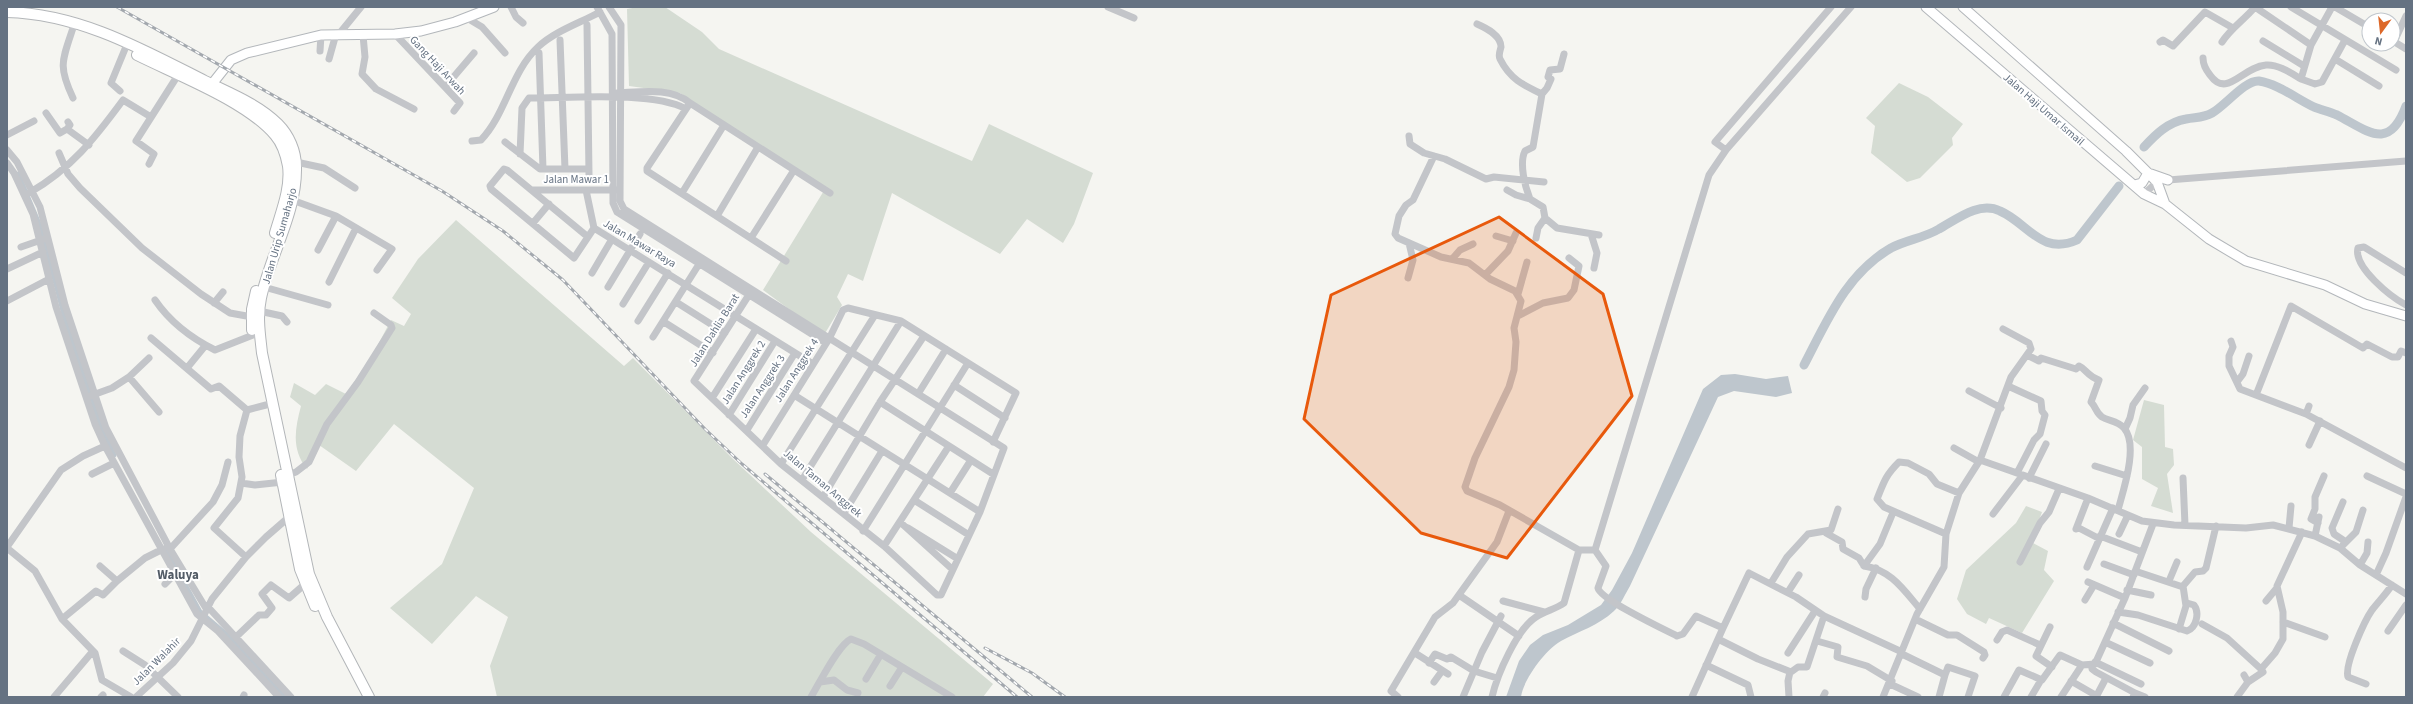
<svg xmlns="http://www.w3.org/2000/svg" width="2413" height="704" font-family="'Source Sans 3',sans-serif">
  <rect width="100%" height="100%" fill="#f5f5f1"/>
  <path fill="#d5dcd3" d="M638,7h27l37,25 17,17 253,112 17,-37 104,49 -19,51 -11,19 -36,-24 -27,35 -108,-61 -29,88 -15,-7 -11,23 5,8 -18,30 -61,-45 62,-101 -145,-96 -51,-7 -2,-77z
    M1899,83l29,14 35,27 -11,14 1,7 -33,33 -13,4 -36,-29 4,-27 -9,-8z
    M456,220l168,146 9,-8 100,101 78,73 182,152 -10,13h-486l-7,-31 18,-49 -32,-21 -44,48 -42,-36 52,-44 32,-76 -80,-64 -38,47 -37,-26 -12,24c-16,-20 -12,-40 -6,-63l-11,-9 4,-14 21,12 11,-11 20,10 26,-38 19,-36 13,6 7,-12 -19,-16 26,-39z
    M2144,400l20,5 1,42 8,2 1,16 -7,9 6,39 -22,-7 7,-18 -16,-9v-32l-9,-7z
    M2026,506l16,6 -11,30 17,9 -4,19 10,11 -32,52 -33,-15 -3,6 -19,-10 -10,-15 9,-29 50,-47z"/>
  <path fill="#bec6cd" d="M1735,374l31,5 22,-3 4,17 -16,4 -42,-6 -16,6 -88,189c-5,8 -9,19 -16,25 -16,15 -35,20 -53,30 -15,8 -38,39 -40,56h-15l13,-36 11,-16 13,-10 25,-10 33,-20 11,-15 20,-37 71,-164 18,-14z"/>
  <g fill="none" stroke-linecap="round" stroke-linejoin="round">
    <path stroke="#bec6cd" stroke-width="5" d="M18,174l24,57 26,99 32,96 14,29
      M166,550l34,62 28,24 56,61"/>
    <path stroke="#bec6cd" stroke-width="9" d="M2144,147c11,-12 24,-25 42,-28 10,-2 17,-1 26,-6 13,-7 33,-33 47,-32 19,3 38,18 55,26 8,3 16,5 23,8 31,16 52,37 69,-9
      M1804,365c23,-44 42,-91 87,-117 15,-8 33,-10 48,-19 18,-10 40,-28 61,-18 28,12 41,45 77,29l42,-54"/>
    <defs>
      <path id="major" d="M1926,7l218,187 21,10 44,35 37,22 79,24 40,19 41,12
        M1963,7l163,144 31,31 8,22
        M212,84l19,-24 16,-7 74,-18 74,-1 26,-3 34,-9 39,-15
        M2151,174l17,6
        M2134,185l8,-2 6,-10"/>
      <path id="highway" d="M7,12c73,2 135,37 198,69 24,12 53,23 73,43 11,11 18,27 18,43 1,46 -26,88 -35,131 -4,19 -1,36 1,55l47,221 18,43 42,80
        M137,55c40,20 109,46 138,80 7,8 11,20 13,31 3,22 -7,46 -13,67
        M252,330v-21l4,-18
        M281,475l19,94 15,37"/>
    </defs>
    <use href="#major" stroke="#b3b7bb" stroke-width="11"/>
    <use href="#highway" stroke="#b3b6b9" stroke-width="12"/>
    <path stroke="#c3c5c9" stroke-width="7" d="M511,7l5,10 7,6
      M597,7l15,27 1,169 4,9 209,131
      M609,7l12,18 -1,176 4,8 380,239 -24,64 -39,83h-4l-53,-49 -103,-82 -87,-83 58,-91
      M1108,7l26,11
      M2255,7l56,38
      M2291,7l105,63
      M2332,7l-21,38 -10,34 14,5 7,-2 23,-42
      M2335,7l34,20
      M467,18l15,9 23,26
      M1477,24c9,4 24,11 24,23 -1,4 -3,8 -1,12 10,20 23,26 42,35l-9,53 -8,4c-6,12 0,36 5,48l13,8 2,11 12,10 42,7
      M587,25l2,150
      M339,34l22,-27
      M395,34l65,69 -6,8
      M363,35l2,22 -3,17 14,15 38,20
      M560,40l5,129
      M2263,41l41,25
      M2393,41l13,8
      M2160,42l3,-2 10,6 32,-34 28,16
      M2222,42c9,-14 22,-22 33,-35
      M2394,42l12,-26
      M320,51l1,-16
      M539,53l4,116
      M2203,58c0,7 3,12 7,17 17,24 32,-8 56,-10 12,-1 25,8 35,14
      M329,59l7,-25
      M2335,59l44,27
      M445,87l29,-34
      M120,91l-9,-8 14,-34
      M617,93c24,-1 54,-6 73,10
      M1542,94l5,-6 4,-9 -3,-2 2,-7 10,-1 4,-15
      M73,98c-15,-32 -11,-37 0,-70
      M46,113l14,20 7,-4
      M68,122l2,3 -3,4 22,16
      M7,135l27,-14
      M1409,136l1,8 14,9 21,6 41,20 8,-2 50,5
      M472,141l9,-1c25,-26 30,-68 57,-93 17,-16 42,-24 62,-35
      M505,142l35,27h49
      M7,150l10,12 23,45 25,98 41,123 64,121 37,61
      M1726,150l-11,-8 116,-135
      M59,153l9,21 12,14 62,60 59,46 29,19 22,4
      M520,154l2,-46 7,-10c41,0 124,-7 157,11
      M1434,156l-21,44 -7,5 -7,11 -4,18 3,4 43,19 28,6 21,16 25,12 6,10 -7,27 2,14 -2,28 -5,17 -34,71 -10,29 2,4 33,14 79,45h16l11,16 -8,22c2,11 65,41 79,48l6,-2 13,-18 27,12 26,-55 47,24 28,19 78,36
      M296,162l28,6 31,20
      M7,163l7,10 19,41 23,93 39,117 10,22 92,168 21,17 61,66
      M149,164l5,-10 -18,-13 42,-66
      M532,190h86
      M586,190l8,38 219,136
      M1507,190l9,5 14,4
      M29,193c42,-24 66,-55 94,-93l28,17
      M682,193l42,-68
      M2144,194l13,-12 11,-2 238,-19
      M292,200l44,16 56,33 -15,21
      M717,216l41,-69
      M533,223l16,-19
      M1591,234l6,19 -3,15
      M1496,236l17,5
      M588,237l-81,-67 -3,-1 -14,17 1,3 83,69 20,-30
      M751,238l43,-68
      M1536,238l2,-10 7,-10
      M21,247l23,-8
      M318,250l18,-34
      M1453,258l7,-8 13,-6
      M786,261l-139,-90v-3l43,-65 140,90
      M7,269l36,-17
      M592,273l20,-34
      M2406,273l-42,-26 -6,1c-5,19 33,49 48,57
      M1485,275l23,-24 8,-18
      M1408,278l5,-18 -4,-17
      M329,282l27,-54
      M264,287l64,18
      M608,287l32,-53
      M1518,294l9,-32
      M155,300c15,22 36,38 60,50l38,-15
      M7,301l42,-22
      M676,302l49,31
      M214,303l9,-11
      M623,304l26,-42
      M259,311l23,5 5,6
      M1518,316l25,-13 25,-5 6,-8 5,-24 -10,-8
      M638,321l30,-48
      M664,322l49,31
      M653,337l48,-76
      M151,338l60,51 8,-3 28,24 -7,26 -1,21 3,20 -4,21 -24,30 32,29
      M2231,341l2,6 -4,9v10l11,23 66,25 100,54
      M2027,355l12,6 2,-3 35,11 3,-3c7,3 8,10 20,14l-8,22c5,5 5,11 11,15 7,4 16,4 22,11 15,17 -1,63 -6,82
      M187,368l18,-22
      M129,377l20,-19
      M2237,382l6,-8 6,-18
      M954,385l51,33
      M2008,386l33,15 1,10 3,4 -5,19 -6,6 -17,33
      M1969,391l32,17
      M918,394l28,-45
      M794,395l186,117
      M2256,395l35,-89 72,42 4,-4 25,13h6l3,-6 5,2
      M90,396l22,-8 17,-11 30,35
      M712,398l44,-69
      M880,402l113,72
      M247,410l19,-5
      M2306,414l3,-8
      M729,415l46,-74
      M2125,429l5,-11 3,-13 12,-17
      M747,430l48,-77
      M763,445l66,-106 14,-29 5,-2 53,13 115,72 -23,49
      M2309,445l11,-24
      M1954,448l25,14
      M1980,460l31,-83 20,-28 -2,-6 -26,-14
      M781,464l94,-149
      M2095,466l32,10
      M92,474l22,-11
      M288,475l8,-3 13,-10 18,-38 31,-42 34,-54 -1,-3 -17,-12
      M2367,476l39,18
      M2029,478l17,-34
      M2183,478l2,47
      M802,480l99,-159
      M241,483l14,2 28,-3
      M950,493l21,-33
      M823,497l57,-95 44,-66
      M914,500l55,35
      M2343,502l-11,26 2,6 12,8
      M844,513l38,-62
      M1993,514l29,-38
      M900,522l52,47
      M2318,523l-7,-4 4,-10v-12l9,-21
      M2077,527l21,11
      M908,528l50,31
      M2289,528l2,-22
      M2076,529l12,-31
      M863,531l105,-168
      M1826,533l16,9 1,7 16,9 5,8c27,4 39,23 56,43
      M1946,534l-62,-27 -7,-8c7,-17 8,-23 22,-37l9,1 21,11 8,10 22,9
      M2119,534l9,-19
      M2100,536l42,16
      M2315,536l4,-19
      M2343,545l13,-13 7,-22
      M884,546l65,-100
      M7,547l54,-77 22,-14 22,-10
      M7,548l28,23 27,48 33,34 7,27 29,17
      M170,549l43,-47 9,-17 6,-23
      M1595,550l114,-375 17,-25 125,-143
      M2020,562l20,-39 9,-11 10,-23
      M2104,564l30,11
      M2360,565l7,-12 1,-11
      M100,566l17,15 28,-23 18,-9
      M1864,566l16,-22 12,-29
      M2087,567l26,-59
      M2135,571l48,16
      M2376,575l10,-22 20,-56
      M2169,581l8,-19
      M2088,582l37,16
      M1771,583l16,-26 21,-23 23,-4 7,-21
      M165,584l9,-9
      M2127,590l24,5
      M1788,592l11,-17
      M1459,595l60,41
      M1865,597l1,-8 10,-21
      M2085,600l9,-15
      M1503,601l41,11
      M2266,601l10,-12
      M208,607l83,90
      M2118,612l20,3 49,16c9,-3 13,-18 7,-26l-7,-2
      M62,619l34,-28 7,4 14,-14
      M1915,619l33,16h9l27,17 1,3 -2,3
      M2283,622l42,15
      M2113,623l56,28
      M2202,624l25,14 34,31
      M2050,627l-14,29 16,11
      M2179,629l7,-23 -3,-20 12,-14 8,-1 3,-3 10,-42
      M2388,631l18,-26
      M236,637l23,-22h7l6,-7 -10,-14 9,-9 18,13 16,-14
      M1718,639l40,20 33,13 7,-5h9l17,-51
      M1997,640l5,-8 5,-2 33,15
      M1817,641l21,6 -1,10 30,9 25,15
      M2105,642l45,21
      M123,651l22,14 33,32
      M1415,653l33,21
      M1788,653l27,-42
      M1902,654l43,21 -6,22
      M2095,662l46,22
      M1429,663l6,-9 12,5 4,-2 23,14 23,7
      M1706,665l42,20 3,12
      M2092,666v3l4,3 39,21
      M1945,675l3,-8 27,9 -7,21
      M866,679l15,-25
      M2071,681l26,15
      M820,682l14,-2 13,10 11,3
      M1434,682l8,-11
      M2248,682l15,-10 -2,-3 14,-16 8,-14v-27l-6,-26 25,-54
      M1890,684l28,13
      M2366,684l-18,-7c-4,-12 17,-57 24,-67 7,-9 14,-16 20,-25
      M890,686l12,-19
      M54,697l39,-46
      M101,697l2,-2
      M136,697l37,-34 18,-22 21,-42 34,-42 20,-20 23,-20
      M243,697l1,-2
      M811,697c8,-13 27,-52 40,-58l13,5 88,53
      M1398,697l-7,-6 44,-74 18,-14 44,-61 12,-31
      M1463,697l19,-45 19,-36
      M1492,697c5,-22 25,-68 44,-80 9,-6 20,-8 28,-14l15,-53
      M1692,697l31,-69
      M1789,697l-1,-16 2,-9
      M1823,697l2,-4
      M1883,697l34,-83 27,-47 2,-33 13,-41 21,-33 108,38 54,23 32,4 72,3 27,-3 42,11 25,12 20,17 46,29
      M2004,697l15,-27 23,10 18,-25 22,10
      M2031,697l10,-17
      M2061,697l21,-32 13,-1 30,-66 28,-74
      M2096,697l10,-19
      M2133,697l2,-4 10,4
      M2237,697l11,-15 -4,-7"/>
    <use href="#major" stroke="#fff" stroke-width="9"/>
    <use href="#highway" stroke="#fff" stroke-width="10"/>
    <defs>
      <path id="rail" d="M117,7l325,184 61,40 60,49 142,149 37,35 275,233
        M765,474l267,223
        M985,648l47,25 33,24"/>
    </defs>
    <use href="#rail" stroke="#a3a8ae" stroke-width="3"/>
    <use href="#rail" stroke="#fff" stroke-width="1.5" stroke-dasharray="4.5" stroke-linecap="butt"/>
  </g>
  <path fill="#e8590c" fill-opacity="0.2" stroke="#e8590c" stroke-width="3" stroke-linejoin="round" d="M1499,217l104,77 29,102 -125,162 -86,-25 -117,-114 27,-124z"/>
  <g text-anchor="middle" stroke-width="4" stroke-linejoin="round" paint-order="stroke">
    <g font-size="11" fill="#657282" stroke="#fff">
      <text transform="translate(438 65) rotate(47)" y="4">Gang Haji Arwah</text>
      <text transform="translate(2044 109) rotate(41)" y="4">Jalan Haji Umar Ismail</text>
      <text x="576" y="183">Jalan Mawar 1</text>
      <text transform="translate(279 236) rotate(-74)" y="4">Jalan Urip Sumaharjo</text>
      <text transform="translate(640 243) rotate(31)" y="4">Jalan Mawar Raya</text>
      <text transform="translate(714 330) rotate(-58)" y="4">Jalan Dahlia Barat</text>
      <text transform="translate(796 370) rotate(-58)" y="4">Jalan Anggrek 4</text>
      <text transform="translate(743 372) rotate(-58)" y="4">Jalan Anggrek 2</text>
      <text transform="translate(762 386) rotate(-57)" y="4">Jalan Anggrek 3</text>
      <text transform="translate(823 483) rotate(40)" y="4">Jalan Taman Anggrek</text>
      <text transform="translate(156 661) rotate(-45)" y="4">Jalan Walahir</text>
    </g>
    <g font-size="13" font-weight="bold" fill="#535c67" stroke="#fff">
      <text x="178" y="579">Waluya</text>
    </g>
  </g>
  <rect width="2413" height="704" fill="none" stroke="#657282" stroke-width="16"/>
  <g transform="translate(2381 32) rotate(195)"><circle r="19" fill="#ffffff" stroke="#c1c7cd"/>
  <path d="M0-3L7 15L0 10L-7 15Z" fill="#dd6829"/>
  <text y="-6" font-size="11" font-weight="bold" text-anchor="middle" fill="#657282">N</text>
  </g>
</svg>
